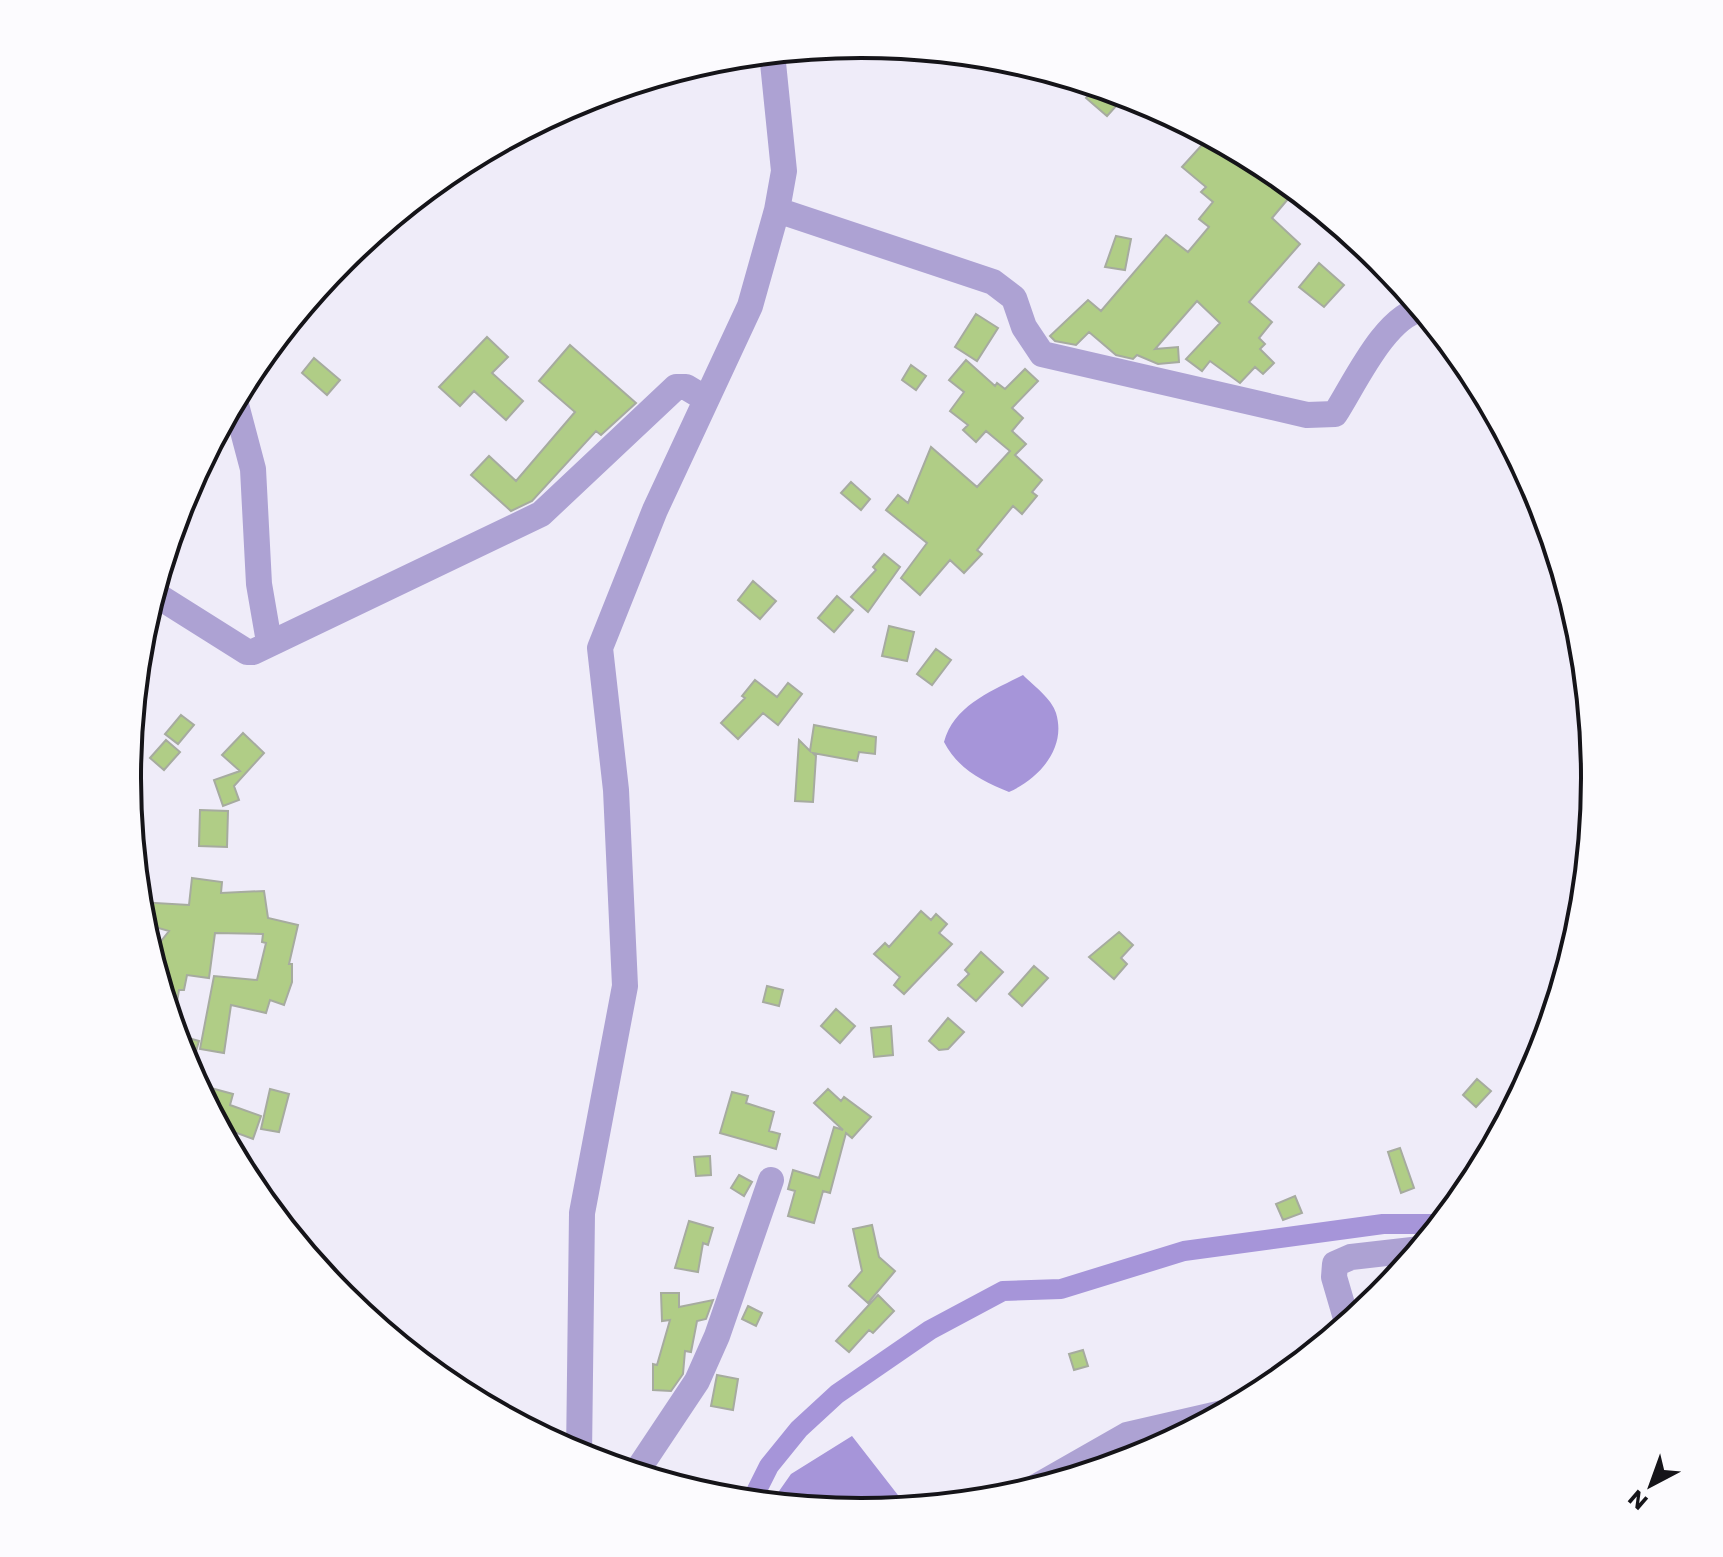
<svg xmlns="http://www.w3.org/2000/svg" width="1723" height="1557" font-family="Poppins,sans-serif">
  <rect width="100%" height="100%" fill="#efecf9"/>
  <path fill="#a695d9" d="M1023,675c10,10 29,24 33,38 11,36 -18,66 -47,79 -27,-11 -51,-23 -65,-50 10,-37 48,-51 79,-67z
    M852,1436l56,72 -47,5 -91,-9 21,-30z"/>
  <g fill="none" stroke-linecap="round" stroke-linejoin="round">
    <path stroke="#a695d9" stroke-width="20" d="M751,1502l18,-36 30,-37 38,-35 93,-64 73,-39 58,-2 123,-38 199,-27h59"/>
  </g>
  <path fill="#b0cd86" stroke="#a6ab9f" stroke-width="2" d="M1097,86l29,9 -19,21 -21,-18z
    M1210,136l23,12 15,15 4,-4 18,9 6,5 -2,3 19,17 -21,25 28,26 -51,58 23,20 -13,16 6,6 -5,5 14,14 -11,11 -8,-7 -15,16 -30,-22 -8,10 -16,-12 34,-36 -23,-22 -42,48 23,-2 1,15 -21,2 -21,-9 -4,4 -17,-4 -27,-23 -13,13 -21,-4 -5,-5 38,-36 13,11 65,-76 22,17 21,-25 -10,-8 14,-17 -12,-10 5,-5 -24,-20z
    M1116,236l15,3 -6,31 -20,-3z
    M1319,263l25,22 -20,22 -25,-20z
    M976,314l22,14 -21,33 -22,-14z
    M487,337l21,20 -16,16 31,28 -17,19 -32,-29 -14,15 -21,-19z
    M570,345l66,58 -35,32 -5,-4 -64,70 -21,10 -40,-36 18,-19 27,25 59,-69 -36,-31z
    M314,358l26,22 -13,15 -25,-22z
    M966,360l29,26 2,-3 8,6 20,-20 13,12 -26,27 11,10 -11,13 14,13 -11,11 27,25 -10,12 5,4 -15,18 -9,-8 -36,44 5,4 -18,19 -14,-13 -30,35 -19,-17 26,-35 -41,-33 12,-15 10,8 23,-56 46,40 33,-36 -24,-20 -10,11 -13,-12 5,-5 -18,-14 14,-19 -15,-12z
    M911,365l15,11 -10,14 -14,-10z
    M851,482l19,17 -9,11 -20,-17z
    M884,554l16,13 -32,45 -17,-15 25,-27 -3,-3z
    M753,581l23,20 -16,18 -22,-19z
    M837,596l16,14 -19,22 -16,-14z
    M889,626l25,6 -7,29 -25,-5z
    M936,649l15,11 -19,25 -15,-11z
    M755,680l22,17 11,-14 14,11 -24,31 -15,-12 -25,26 -17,-16 24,-25 -3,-2z
    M181,715l13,10 -16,19 -13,-10z
    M814,725l62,12 -1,17 -16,-2 -2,9 -44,-8 3,3 -3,46 -18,-1 4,-61 11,11z
    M243,733l21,20 -30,33 5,14 -16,6 -9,-26 26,-9 -18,-16z
    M166,740l14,12 -16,18 -14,-12z
    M200,810l28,1 -1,36 -28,-1z
    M192,878l30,4 -1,11 43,-2 4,27 30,7 -9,39h3v18l-8,23 -14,-5 -4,13 -35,-8 -7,48 -24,-4 14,-73 43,4 9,-37 -4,-1 1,-8 -48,-1 -6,45 -22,-3 -3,15h-5l-6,36 -22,-72 18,-23 -28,-8 -2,-21 50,3z
    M921,911l10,9 5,-6 11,10 -8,9 13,11 -48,50 -10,-9 6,-8 -26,-23 11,-11 4,4z
    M1119,932l14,13 -12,13 6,6 -13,15 -25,-22z
    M981,952l22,20 -27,29 -18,-16 11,-11 -4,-4z
    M1034,966l14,12 -26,28 -13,-12z
    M767,986l16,4 -4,16 -16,-4z
    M836,1009l19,17 -15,17 -19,-17z
    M948,1018l16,14 -16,17 -9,1 -10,-9z
    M891,1026l2,29 -19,2 -3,-29z
    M181,1036l18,5 -9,31 -12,-28z
    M1477,1079l14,12 -15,16 -13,-12z
    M196,1084l37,10 -3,11 31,11 -8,23 -35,-13z
    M270,1089l19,5 -10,38 -18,-3z
    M828,1089l13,12 3,-4 27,20 -19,21 -6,-5 -16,60 -7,-2 -9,32 -26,-7 7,-25 -7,-2 5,-19 26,8 15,-51 9,3 -29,-27z
    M732,1092l16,4 -2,7 28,9 -5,19 11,3 -4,15 -56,-16z
    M1400,1148l14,40 -13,5 -13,-41z
    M710,1156l1,19 -15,1 -2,-19z
    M739,1175l13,7 -8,14 -13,-8z
    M1295,1196l7,17 -19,7 -7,-16z
    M689,1221l24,7 -5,17 -5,-2 -5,29 -23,-4z
    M872,1225l7,32 16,14 -27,32 -19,-17 13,-15 -9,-42z
    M661,1293h18v14l34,-7 -7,19 -9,2 -6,31 -6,-1 -2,23 -12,17 -18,-1v-26l4,1 13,-45 -8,1z
    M878,1295l16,16 -21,22 -4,-3 -20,22 -13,-11z
    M748,1306l14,7 -6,13 -14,-7z
    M1083,1350l5,16 -14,4 -5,-16z
    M717,1375l21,4 -5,31 -22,-4z"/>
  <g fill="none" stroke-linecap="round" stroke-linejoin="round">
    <path stroke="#ada2d3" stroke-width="26" d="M777,210l216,72 21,16 10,29 18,27 265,61 28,-1c20,-31 50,-98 87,-105
      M235,401l18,68 6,115 10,58
      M158,596l89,56h6l288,-138 135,-127h10l20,12
      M1348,1325l-14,-48 1,-13 16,-7 70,-8
      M579,1456l3,-243 43,-227 -9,-196 -16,-142 55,-138 95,-204 27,-96 7,-39 -12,-118
      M635,1474l62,-93 20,-45 54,-156
      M1027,1492l100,-57 100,-23"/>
  </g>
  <path d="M0 0H1723V1557H0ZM141 778a720 720 0 1 1 1440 0a720 720 0 1 1-1440 0Z" fill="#fcfbfe" fill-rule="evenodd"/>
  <path fill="none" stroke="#151419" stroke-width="4" d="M141 778a720 720 0 1 1 1440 0a720 720 0 1 1-1440 0Z"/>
  <g transform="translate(1651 1485) rotate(221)" stroke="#fcfbfe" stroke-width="6" paint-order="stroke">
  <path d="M0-6L14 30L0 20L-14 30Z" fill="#151419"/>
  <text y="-12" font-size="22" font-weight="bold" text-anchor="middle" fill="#151419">N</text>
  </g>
</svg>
